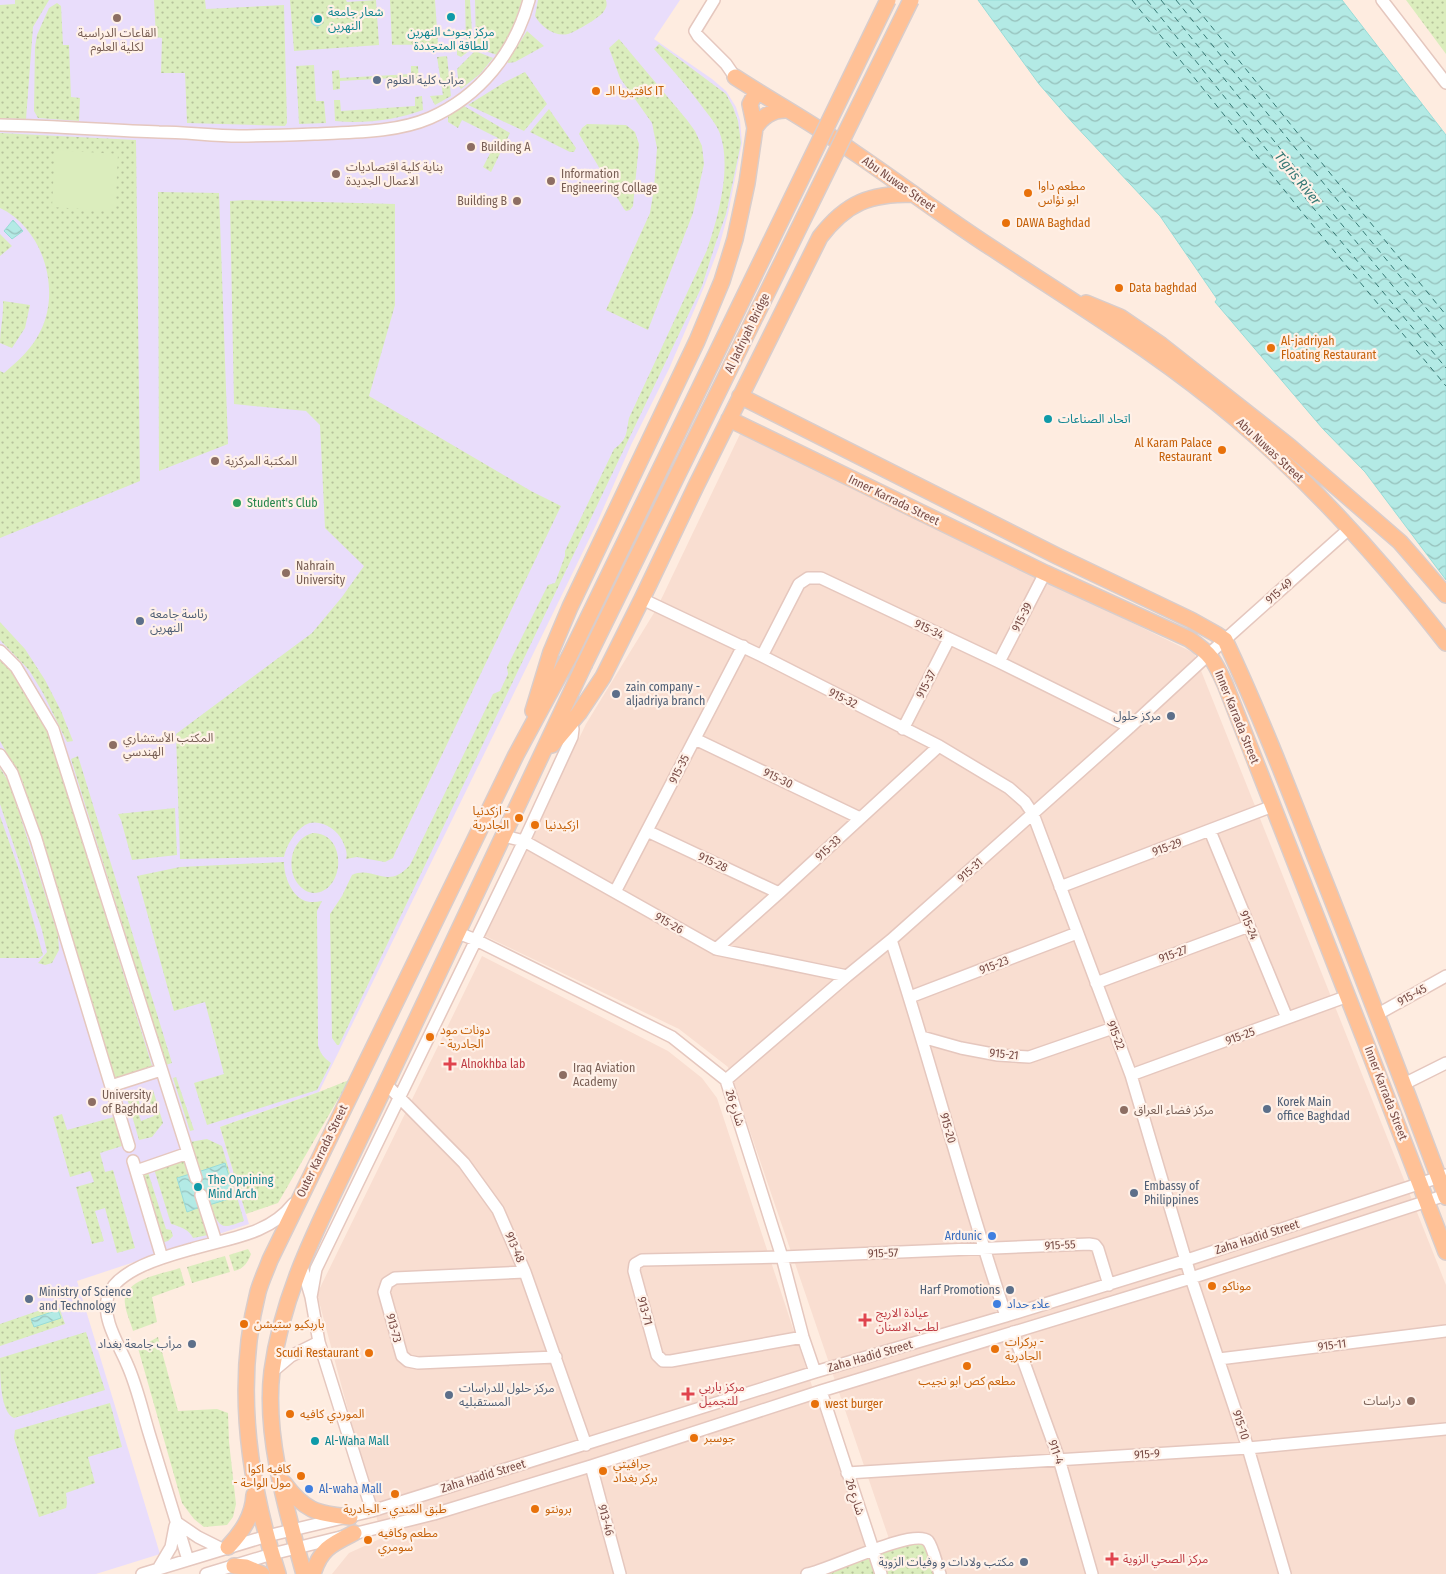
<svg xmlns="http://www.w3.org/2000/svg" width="1446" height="1574" font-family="'Fira Sans Condensed','Noto Sans Arabic',sans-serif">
  <defs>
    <pattern id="green-dots" width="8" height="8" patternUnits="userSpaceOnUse" patternTransform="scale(1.25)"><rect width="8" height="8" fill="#dbedbd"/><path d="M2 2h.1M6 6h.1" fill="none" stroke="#b6c29b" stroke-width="1.8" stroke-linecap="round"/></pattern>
    <pattern id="water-waves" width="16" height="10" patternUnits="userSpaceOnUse" patternTransform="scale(1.25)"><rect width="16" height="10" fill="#b3eae5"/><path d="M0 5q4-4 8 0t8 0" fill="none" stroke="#96c0bb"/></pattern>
  </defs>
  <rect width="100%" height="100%" fill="#feece0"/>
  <path fill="#f9ded1" d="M741,432l453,221 252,632v289h-545l-173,-507 -49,-38 -196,-94 103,-211 71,-116z
    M482,956l186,95 34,27 15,20 157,476h-542l17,-21 33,-15 -65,-244z"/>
  <path fill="#e9ddfb" d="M0,0h680l-26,39 58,40 14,12 10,16 4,13 2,23 -14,71 -9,33 -15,40 -35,82 -38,76 -34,78 -278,569 -99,35 29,97 -172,57 83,273 -64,20h-96z"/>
  <path fill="url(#green-dots)" d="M15,0h34l-16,27 -7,92 -26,-1v-113l15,-1z
    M154,0h51l1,9 78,-4 3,118 -2,3 -98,-3 -2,-50h-24l1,-35 -6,-1z
    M290,0h56l1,2 29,-2 3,45 -85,6z
    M390,0h45l3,44c-15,2 -30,0 -46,1z
    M465,0h5l3,48 -12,9 -4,-2v-8l9,-2z
    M475,0h47l-10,31 -15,24 -21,-7z
    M538,0h68c1,4 1,7 -2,11 -3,6 -29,21 -36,23 -13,3 -27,-7 -33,-18z
    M1406,0h40v54z
    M57,3l4,3 2,39h6l2,52 9,1 -1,23 -41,-3 -4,-7 1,-64 2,-12 12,-27z
    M527,31l17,15 -29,16 -7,1v-2z
    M619,39l68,81 8,11 7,15 2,18 -11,49 -45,117 -42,-20 44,-97 4,-25 3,-40 -5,-25 -32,-45 -11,-30z
    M659,44l67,50 7,13 5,14 3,22 -15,71 -11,31 -13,41 -363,759h-2l-5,-7 -2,-124 12,-18 10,-21c22,-10 35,16 58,-10l83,-171 7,-3 8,-17 -1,-7 41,-82 7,-2 10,-27v-5l49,-102c14,-10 12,-16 15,-31l78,-168c11,-32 24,-80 14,-113 -3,-12 -13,-22 -20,-32 -15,-20 -31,-38 -47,-56z
    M475,51l18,7 -13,16 -19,15 -2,-3 -2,-17z
    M447,56l4,40 -16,9 -5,-9 13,-1 -6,-38z
    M314,65l2,36h8l2,22 -27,1 -3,-58z
    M411,66h7l1,19h-7v-8l-72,4v8l-7,1 -1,-19 7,-1 1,8 71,-4z
    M525,72l22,32 -23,27 -56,-26 37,-23z
    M422,96l1,14c-28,10 -58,14 -88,11l-1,-21h6l1,11 74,-5v-9z
    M464,106l46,27 -19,39 -8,-5 15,-29 -36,-18 -4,8 -10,-6v-6z
    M549,109l27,39 -2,4h-4l-40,-20z
    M587,124l39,1 9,7 4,12 -6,62 -3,4 -4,1 -2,-2 -45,-75 3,-6z
    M0,133l136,7 4,341 -140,57v-167l4,2c15,-13 28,-24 37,-43 20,-41 2,-102 -41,-122z
    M158,192l61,1 9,251 -69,27z
    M246,200l149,4v101l-26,91 162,95 30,15 -166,347 -2,5 -8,4 -28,-5 -11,2c2,-7 -1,-12 -4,-19 -5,-11 -24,-23 -37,-15 -10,6 -19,21 -21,32l-104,2 -4,-125 136,-101 30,-36 22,-31 -39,-38 -5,-103 -14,-14 -72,-7 -4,-203z
    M0,234l12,12 -12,10z
    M3,301l27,4 -5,23 -13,20 -12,-5c0,-14 4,-28 3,-42z
    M0,622l25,27 20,31 16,31 12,30 -6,1 -24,-49 -14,-23 -29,-30z
    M0,659l11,12 37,60 105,338 -40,10 -91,-299 -22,-39z
    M78,756l94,307 -6,2 -95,-306z
    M0,768l10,16 48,151 1,15 -7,13 -7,2 -7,-2 9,-11 -5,-22 -42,-126z
    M175,808l2,47 -45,5 -11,-40 -3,-6z
    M0,816l19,54 24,85 -4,3h-39z
    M313,833c35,0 32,59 1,60 -6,0 -12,-4 -16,-9 -13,-17 -6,-46 15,-51z
    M284,862c0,13 6,31 19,38 6,3 13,2 19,1l-5,10 1,134c2,8 6,13 13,18l-14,27 -110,35 -13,-42 30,-9 -19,-72 -31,9 -37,-135 43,-9z
    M176,1077l18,53 -4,1 -17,-53z
    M349,1080l-71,123 -32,11 -26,-87 99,-35z
    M153,1090l10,33 -11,14 -13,3 -12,-42 10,-4 3,11 -4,1 5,15 13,-5 -4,-14 -5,1 -3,-10z
    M62,1114l5,16 47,-13 8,29 -22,7 5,19 8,-2 22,78 -18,5 -12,-45 -10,3 9,30 -12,3 -16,-57 18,-5 -4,-11 -20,6 -17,-60z
    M207,1139l15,7 22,75c-25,9 -23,7 -35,-16l16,-42 -27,9 -8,-30z
    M185,1161l5,13 -13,5 10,32 13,-4 8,28 -15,3c-3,-8 -14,-12 -22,-14l-17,-55z
    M148,1172l18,57 5,1 2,6 -5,5 -7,2 -19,-69z
    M248,1249l3,5c-3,8 -7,15 -17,17l-5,-16z
    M225,1256l5,16 -38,11 -5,-16z
    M180,1268l5,17 -33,12 5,25 -24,9c-2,-8 -7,-18 -8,-27 -4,-25 38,-30 55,-36z
    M58,1304l7,20 -65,22v-22z
    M86,1332l19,58 -91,28c-14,-6 -14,-43 -14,-60z
    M158,1337l20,74 39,-2 11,4 1,29 7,62 -3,13 -6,8 -23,2 -10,-8 -12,-16 -44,-155z
    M110,1403l12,44 -34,10 7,26 -29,10 1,10 -1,5 -27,9 -25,-79 1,-8z
    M916,1541c13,3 15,21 19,33h-47l-6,-19v-4z
    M870,1558l6,16h-49z"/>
  <path fill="#dbedbd" d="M55,150l63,4 -3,57 -63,-4z"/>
  <path fill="url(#water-waves)" stroke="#98dcd8" d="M978,0h364l104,135v445l-81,-108 -42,-43 -108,-127 2,-3 -57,-83 -88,-94 -33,-38z
    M311 20a6 6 0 1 1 12 0a6 6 0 1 1-12 0Z
    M13,220l10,11 -11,8 -8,-8z
    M225,1163l10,34 -26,8 -11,-33z
    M190,1174l10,33 -13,5 -10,-34z
    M58,1310l3,8 -27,9 -3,-8z"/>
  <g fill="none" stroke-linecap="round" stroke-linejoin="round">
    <path stroke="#357874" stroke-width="1" stroke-dasharray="6 5" stroke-linecap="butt" d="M1132,0l169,211 145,175
      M1147,0l163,204 136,164
      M1161,0l158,197 127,153
      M1176,0l153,190 117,142
      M1190,0l148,183 108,132"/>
    <defs>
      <path id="minor" d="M714,0l-19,31 3,5 28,28 9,13
        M1382,0l64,83
        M0,125c53,1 106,5 159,7 27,0 53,4 80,4 25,0 50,-1 75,-2 38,-2 81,-1 116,-16 50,-22 85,-66 99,-118
        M642,599l120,57 177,90 70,42 16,14 8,12 98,261 60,203 57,170 37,126
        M0,651l16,16 37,62 143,449
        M762,656l37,-72 9,-6h13l178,84 131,65
        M999,662l46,-89
        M903,729l46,-90
        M695,739l165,79
        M0,755l12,18 24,66 93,307
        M647,831l132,62
        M1210,831l77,187
        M504,836l20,5 192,108 131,27
        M1060,887l213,-81
        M615,892l128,-246
        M458,933l18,7 196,97 54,43 56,177 21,80 12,35
        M891,940c41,125 73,252 115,376
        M716,949l63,-56 160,-147
        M1096,983l153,-57
        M910,997l167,-64
        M1378,1014l68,-38
        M922,1037l39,11 37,7 31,2 84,-29
        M1131,1075l217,-79
        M726,1080l121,-104 44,-36 239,-213 79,-73 141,-126
        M386,1084l78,79 34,47 27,62 61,173
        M1404,1084l42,-21
        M111,1086l50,-16
        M133,1161l29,97
        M136,1171l52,-18
        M201,1195l15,47
        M301,1263l10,34 8,45 53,169
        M525,1272l-130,6 -8,5 -3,9 18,64 6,5 10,2 138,-6
        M311,1297l5,-28 208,-428 48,-104 1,-8 -2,-6
        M1013,1332l46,127 33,115
        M803,1337l-132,24h-8l-6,-6 -23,-84 1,-7 7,-4 140,-3 307,-13 6,1 3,4 11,36
        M1219,1359l227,-28
        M272,1372l19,-16 28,-14
        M821,1391l60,183
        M591,1466l29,108
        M847,1473l401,-25 198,-19
        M176,1522l22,15 24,12
        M188,1560c-13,-42 -26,-85 -39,-127 -7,-23 -12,-47 -22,-69 -8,-19 -26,-46 -19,-68 9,-27 59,-40 84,-47 36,-11 77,-14 101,-45
        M158,1569l13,-22 4,-21
        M142,1574l125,-38 105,-25 443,-139 191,-56 181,-56 259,-85
        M206,1574l66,-20 162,-40 157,-48 230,-75 370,-113 255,-83
        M807,1574c20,-3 107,-47 121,-33 5,6 9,25 12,33"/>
      <path id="major" d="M735,77c40,26 82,49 120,76 47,32 92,66 140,97 81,54 166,105 241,169 78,66 147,143 210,224
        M755,128c8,-13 19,-19 33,-18
        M1086,303l34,14 41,28 128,101 111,96 46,53
        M740,396l317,160 134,64 25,14 9,6c33,70 61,142 89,214 45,113 89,228 132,343
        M729,419l316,154 144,66c22,15 25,21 36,45 75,189 149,378 221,568
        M533,711l18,-59 19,-45 127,-266 25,-60 13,-42 12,-56 8,-55 -5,-24 7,-13
        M552,745l27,-32 24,-36 39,-78 54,-113 124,-249c27,-35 50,-43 92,-43
        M284,1483c20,27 32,31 66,34
        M228,1547c14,-15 25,-31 26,-52
        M234,1566l12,1 16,7
        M278,1574c-29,-90 -44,-188 -20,-282 3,-11 8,-21 12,-32l246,-505 53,-98
        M304,1574c-17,-62 -40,-139 -32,-203 9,-67 36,-125 65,-185 16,-34 33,-68 49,-102 67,-139 132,-279 198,-419
        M313,1574c7,-25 19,-30 41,-41"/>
    </defs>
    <use href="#minor" stroke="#e5c7be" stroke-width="14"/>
    <use href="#major" stroke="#d9cdcb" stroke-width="18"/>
    <use href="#minor" stroke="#fff" stroke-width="11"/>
    <use href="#major" stroke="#ffc196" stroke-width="15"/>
    <defs>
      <path id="major-bridge" d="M569,657l319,-657
        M584,665l327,-665"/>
    </defs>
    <use href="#major-bridge" stroke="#d9cdcb" stroke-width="18" stroke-linecap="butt"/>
    <use href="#major-bridge" stroke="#ffc196" stroke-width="15"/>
  </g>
  <g fill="#0f9aa8" stroke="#fff1e8" stroke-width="2">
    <circle cx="451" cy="17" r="5"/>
    <circle cx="318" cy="19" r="5"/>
    <circle cx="1048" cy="419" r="5"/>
    <circle cx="198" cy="1187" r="5"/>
    <circle cx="315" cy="1441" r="5"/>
  </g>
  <g fill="#8d6e63" stroke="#fff1e8" stroke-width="2">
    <circle cx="117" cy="18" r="5"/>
    <circle cx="471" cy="147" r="5"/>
    <circle cx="336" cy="174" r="5"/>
    <circle cx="551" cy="181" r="5"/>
    <circle cx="517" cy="201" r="5"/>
    <circle cx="215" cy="461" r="5"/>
    <circle cx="286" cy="573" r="5"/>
    <circle cx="113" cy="745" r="5"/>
    <circle cx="563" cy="1075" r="5"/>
    <circle cx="92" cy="1102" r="5"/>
    <circle cx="1124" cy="1110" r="5"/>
    <circle cx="1411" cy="1401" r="5"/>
  </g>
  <g fill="#5c6f8a" stroke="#fff1e8" stroke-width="2">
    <circle cx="377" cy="80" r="5"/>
    <circle cx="140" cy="621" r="5"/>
    <circle cx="616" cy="694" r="5"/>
    <circle cx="1171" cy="716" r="5"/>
    <circle cx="1267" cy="1109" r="5"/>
    <circle cx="1134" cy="1193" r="5"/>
    <circle cx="1010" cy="1290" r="5"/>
    <circle cx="29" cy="1299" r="5"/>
    <circle cx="192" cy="1344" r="5"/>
    <circle cx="449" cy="1395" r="5"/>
    <circle cx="1024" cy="1562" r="5"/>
  </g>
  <g fill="#e8710a" stroke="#fff1e8" stroke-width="2">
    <circle cx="596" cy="91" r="5"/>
    <circle cx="1028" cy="193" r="5"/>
    <circle cx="1006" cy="223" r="5"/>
    <circle cx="1119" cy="288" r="5"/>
    <circle cx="1271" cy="348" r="5"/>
    <circle cx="1222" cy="450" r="5"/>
    <circle cx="519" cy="818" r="5"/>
    <circle cx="535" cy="825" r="5"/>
    <circle cx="430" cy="1037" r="5"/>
    <circle cx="1212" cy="1286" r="5"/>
    <circle cx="244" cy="1324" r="5"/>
    <circle cx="995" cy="1349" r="5"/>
    <circle cx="369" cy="1353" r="5"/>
    <circle cx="967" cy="1366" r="5"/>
    <circle cx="815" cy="1404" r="5"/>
    <circle cx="290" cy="1414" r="5"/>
    <circle cx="694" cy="1438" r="5"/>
    <circle cx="603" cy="1471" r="5"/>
    <circle cx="301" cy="1476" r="5"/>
    <circle cx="395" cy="1494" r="5"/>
    <circle cx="535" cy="1509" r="5"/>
    <circle cx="368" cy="1540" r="5"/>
  </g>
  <circle fill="#2e9e5b" stroke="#fff1e8" stroke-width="2" cx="237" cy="503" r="5"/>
  <g fill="#e0444e" stroke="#fff1e8" stroke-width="2">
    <path d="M447.5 1056.5h5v5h5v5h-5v5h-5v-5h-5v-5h5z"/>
    <path d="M862.5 1312.5h5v5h5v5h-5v5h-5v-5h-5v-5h5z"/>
    <path d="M685.5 1386.5h5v5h5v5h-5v5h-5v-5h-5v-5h5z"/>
    <path d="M1109.5 1551.5h5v5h5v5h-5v5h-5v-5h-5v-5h5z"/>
  </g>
  <g fill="#3f7fe0" stroke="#fff1e8" stroke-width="2">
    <circle cx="992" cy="1236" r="5"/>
    <circle cx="997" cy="1304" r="5"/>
    <circle cx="309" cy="1489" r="5"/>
  </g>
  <g text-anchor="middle" stroke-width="4.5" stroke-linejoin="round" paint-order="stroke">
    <g font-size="12" fill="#0d838f" stroke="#fff1e8" text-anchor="start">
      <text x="328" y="16">شعار جامعة<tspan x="328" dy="14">النهرين</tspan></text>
      <text x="451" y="36" text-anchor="middle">مركز بحوث النهرين<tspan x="451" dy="14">للطاقة المتجددة</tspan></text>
      <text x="1058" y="423">اتحاد الصناعات</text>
      <text x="208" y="1184">The Oppining<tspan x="208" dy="14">Mind Arch</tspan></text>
      <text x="325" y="1445">Al-Waha Mall</text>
    </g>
    <g font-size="12" fill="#785e54" stroke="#fff1e8" text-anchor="start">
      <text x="117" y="37" text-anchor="middle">القاعات الدراسية<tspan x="117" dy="14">لكلية العلوم</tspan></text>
      <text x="481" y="151">Building A</text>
      <text x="346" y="171">بناية كلية اقتصاديات<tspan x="346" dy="14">الاعمال الجديدة</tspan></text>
      <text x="561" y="178">Information<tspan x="561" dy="14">Engineering Collage</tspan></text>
      <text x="507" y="205" text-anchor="end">Building B</text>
      <text x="225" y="465">المكتبة المركزية</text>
      <text x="296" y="570">Nahrain<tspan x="296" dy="14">University</tspan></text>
      <text x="123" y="742">المكتب الأستشاري<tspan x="123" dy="14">الهندسي</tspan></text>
      <text x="573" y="1072">Iraq Aviation<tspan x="573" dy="14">Academy</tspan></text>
      <text x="102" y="1099">University<tspan x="102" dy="14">of Baghdad</tspan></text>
      <text x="1134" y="1114">مركز فضاء العراق</text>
      <text x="1401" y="1405" text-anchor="end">دراسات</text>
    </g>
    <g font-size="12" fill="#4e5e75" stroke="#fff1e8" text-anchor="start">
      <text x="387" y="84">مرأب كلية العلوم</text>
      <text x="150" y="618">رئاسة جامعة<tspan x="150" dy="14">النهرين</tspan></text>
      <text x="626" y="691">zain company -<tspan x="626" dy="14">aljadriya branch</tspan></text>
      <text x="1161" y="720" text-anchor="end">مركز حلول</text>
      <text x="1277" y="1106">Korek Main<tspan x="1277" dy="14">office Baghdad</tspan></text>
      <text x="1144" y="1190">Embassy of<tspan x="1144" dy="14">Philippines</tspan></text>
      <text x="1000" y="1294" text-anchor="end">Harf Promotions</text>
      <text x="39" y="1296">Ministry of Science<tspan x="39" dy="14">and Technology</tspan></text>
      <text x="182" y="1348" text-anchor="end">مرأب جامعة بغداد</text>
      <text x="459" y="1392">مركز حلول للدراسات<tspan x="459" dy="14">المستقبليه</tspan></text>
      <text x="1014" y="1566" text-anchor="end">مكتب ولادات و وفيات الزوية</text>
    </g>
    <g font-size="12" fill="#c56008" stroke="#fff1e8" text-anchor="start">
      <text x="606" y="95">كافتيريا الـ IT</text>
      <text x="1038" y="190">مطعم داوا<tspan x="1038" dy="14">ابو نؤاس</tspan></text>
      <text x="1016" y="227">DAWA Baghdad</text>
      <text x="1129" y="292">Data baghdad</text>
      <text x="1281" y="345">Al-jadriyah<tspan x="1281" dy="14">Floating Restaurant</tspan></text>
      <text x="1212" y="447" text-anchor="end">Al Karam Palace<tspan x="1212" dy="14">Restaurant</tspan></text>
      <text x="509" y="815" text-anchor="end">ازكدنيا -<tspan x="509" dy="14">الجادرية</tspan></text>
      <text x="545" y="829">ازكيدنيا</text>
      <text x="440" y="1034">دونات مود<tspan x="440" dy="14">- الجادرية</tspan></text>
      <text x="1222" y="1290">موناكو</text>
      <text x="254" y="1328">باربكيو ستيشن</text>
      <text x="1005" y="1346">بركرات -<tspan x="1005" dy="14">الجادرية</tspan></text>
      <text x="359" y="1357" text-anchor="end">Scudi Restaurant</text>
      <text x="967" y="1385" text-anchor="middle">مطعم كص ابو نجيب</text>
      <text x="825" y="1408">west burger</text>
      <text x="300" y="1418">الموردي كافيه</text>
      <text x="704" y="1442">جوسبر</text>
      <text x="613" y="1468">جرافيتي<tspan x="613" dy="14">بركر بغداد</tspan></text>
      <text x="291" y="1473" text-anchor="end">كافيه اكوا<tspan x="291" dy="14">- مول الواحة</tspan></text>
      <text x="395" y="1513" text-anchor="middle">طبق المندي - الجادرية</text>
      <text x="545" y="1513">برونتو</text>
      <text x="378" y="1537">مطعم وكافيه<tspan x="378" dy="14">سومري</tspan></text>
    </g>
    <g font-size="12" fill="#784b45" stroke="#fff1e8">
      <text transform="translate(899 184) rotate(35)" y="4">Abu Nuwas Street</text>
      <text transform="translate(747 333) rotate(-64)" y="4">Al Jadriyah Bridge</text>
      <text transform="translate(1270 450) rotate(43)" y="4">Abu Nuwas Street</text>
      <text transform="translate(894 500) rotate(26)" y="4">Inner Karrada Street</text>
      <text transform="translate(1279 591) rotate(-42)" y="4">915-49</text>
      <text transform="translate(1022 617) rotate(-63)" y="4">915-39</text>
      <text transform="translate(929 629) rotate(25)" y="4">915-34</text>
      <text transform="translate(926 684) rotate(-63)" y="4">915-37</text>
      <text transform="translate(843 698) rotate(27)" y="4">915-32</text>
      <text transform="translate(1237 717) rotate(68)" y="4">Inner Karrada Street</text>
      <text transform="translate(679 769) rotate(-63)" y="4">915-35</text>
      <text transform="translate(778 778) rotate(26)" y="4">915-30</text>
      <text transform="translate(1167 847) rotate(-20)" y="4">915-29</text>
      <text transform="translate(828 848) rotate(-43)" y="4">915-33</text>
      <text transform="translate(713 862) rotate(25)" y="4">915-28</text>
      <text transform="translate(970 870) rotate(-42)" y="4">915-31</text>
      <text transform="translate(669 923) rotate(30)" y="4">915-26</text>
      <text transform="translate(1249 925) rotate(68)" y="4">915-24</text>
      <text transform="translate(1173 954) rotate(-20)" y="4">915-27</text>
      <text transform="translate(994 965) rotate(-21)" y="4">915-23</text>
      <text transform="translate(1412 995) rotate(-29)" y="4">915-45</text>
      <text transform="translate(1116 1035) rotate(69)" y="4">915-22</text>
      <text transform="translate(1240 1036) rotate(-20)" y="4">915-25</text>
      <text transform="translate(1004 1054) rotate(6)" y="4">915-21</text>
      <text transform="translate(1386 1093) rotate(69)" y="4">Inner Karrada Street</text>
      <text transform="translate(735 1108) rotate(72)" y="4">شارع 26</text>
      <text transform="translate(948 1128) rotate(74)" y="4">915-20</text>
      <text transform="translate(322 1151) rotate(-64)" y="4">Outer Karrada Street</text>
      <text transform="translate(1257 1237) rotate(-18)" y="4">Zaha Hadid Street</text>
      <text transform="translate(1060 1245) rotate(-3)" y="4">915-55</text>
      <text transform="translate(515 1247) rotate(67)" y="4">913-48</text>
      <text transform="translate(883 1253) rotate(-2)" y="4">915-57</text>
      <text transform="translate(645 1311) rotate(75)" y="4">913-71</text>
      <text transform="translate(394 1328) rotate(75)" y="4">913-73</text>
      <text transform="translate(1332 1345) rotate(-7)" y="4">915-11</text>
      <text transform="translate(870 1356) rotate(-16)" y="4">Zaha Hadid Street</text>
      <text transform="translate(1241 1425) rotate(72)" y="4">915-10</text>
      <text transform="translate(1056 1452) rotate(71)" y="4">911-4</text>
      <text transform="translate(1147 1454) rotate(-3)" y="4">915-9</text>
      <text transform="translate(483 1476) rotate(-17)" y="4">Zaha Hadid Street</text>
      <text transform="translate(855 1497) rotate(72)" y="4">شارع 26</text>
      <text transform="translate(606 1520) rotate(75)" y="4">913-46</text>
    </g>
    <g font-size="12" fill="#27864d" stroke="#fff1e8" text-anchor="start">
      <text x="247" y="507">Student's Club</text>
    </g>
    <g font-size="12" fill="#be3a42" stroke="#fff1e8" text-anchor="start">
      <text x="461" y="1068">Alnokhba lab</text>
      <text x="876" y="1317">عيادة الاريج<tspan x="876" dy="14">لطب الاسنان</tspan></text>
      <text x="699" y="1391">مركز باربي<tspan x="699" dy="14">للتجميل</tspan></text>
      <text x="1123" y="1563">مركز الصحي الزوية</text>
    </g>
    <g font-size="12" fill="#366cbe" stroke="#fff1e8" text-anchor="start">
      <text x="982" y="1240" text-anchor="end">Ardunic</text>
      <text x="1007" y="1308">علاء حداد</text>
      <text x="319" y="1493">Al-waha Mall</text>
    </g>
    <g font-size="14" font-style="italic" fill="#357874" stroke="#fff1e8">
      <text transform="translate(1298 178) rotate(51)" y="5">Tigris River</text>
    </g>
  </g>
</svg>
